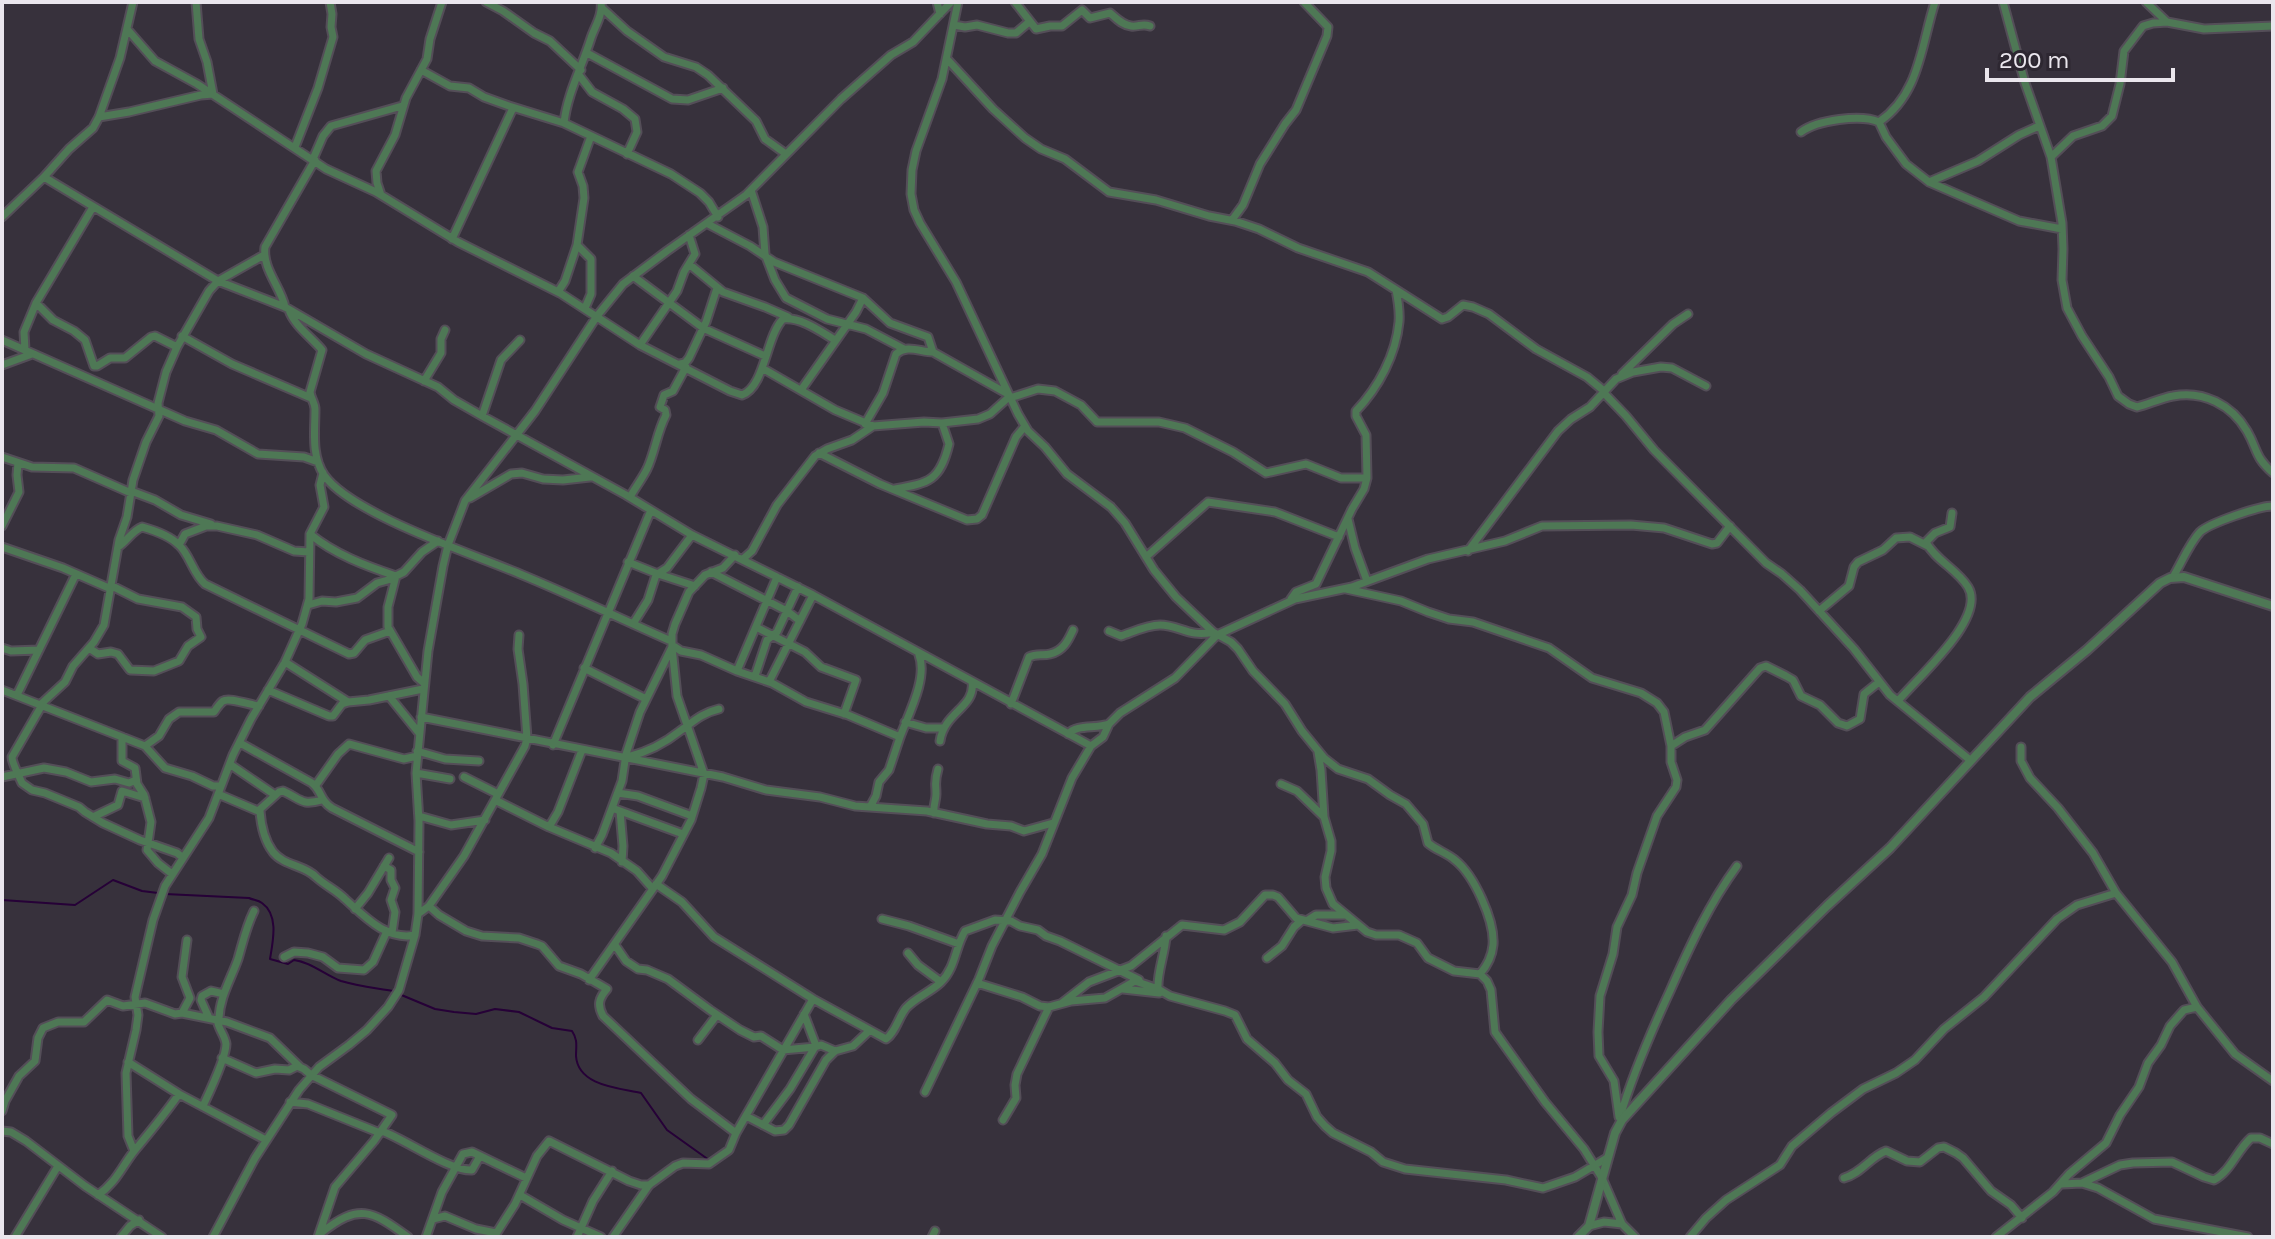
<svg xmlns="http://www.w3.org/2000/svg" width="2275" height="1239" font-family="Karla,sans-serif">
  <rect width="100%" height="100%" fill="#37313c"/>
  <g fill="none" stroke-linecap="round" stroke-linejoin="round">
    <path stroke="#260137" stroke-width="2" d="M165,894l84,4c4,2 9,2 13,5 17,12 11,38 8,56l18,5 6,-4c17,2 31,15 47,21 16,5 35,7 52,10
      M2,900l73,5 38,-25 29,11 16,2
      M399,994l36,15 19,3 22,2 19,-5 24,3 33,16 20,3c6,9 4,15 4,25 2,30 43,32 65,37l26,37 42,30"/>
    <defs>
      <path id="minor" d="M486,2l17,9 31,22 16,8 31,29
        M937,2l3,12
        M958,2l-16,77 -26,72 -4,19 -1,24 3,16 6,13 36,59 62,132 10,17 17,16 22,27 44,33 14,16 29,47 22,27 37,35 18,10 7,7 15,22 32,33 17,27 22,27 14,11 30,10 22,16 16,9 17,20 5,19c8,7 19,10 27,17 19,15 40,61 38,85 -1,11 -6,21 -13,29
        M1015,2l21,27 14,-3h12l20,-16 8,8 20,-5c6,5 12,12 21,13 8,1 11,-3 19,0
        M2003,2l22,81 26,74 11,66 1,26 -1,31 5,28 15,28 27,41 9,19 11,8 8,3c12,-3 24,-9 36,-11 30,-6 59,9 74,35 11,19 7,25 26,42
        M2146,2l21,20
        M602,8l25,23 37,26 32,10 12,8 48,46 9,18 21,15
        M954,25l11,2 12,-2 31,8h8l13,-11
        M127,29l28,32 42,23 129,85 50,23 82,50 102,51 80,52 90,46 12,4c23,-8 24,-59 41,-76 18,-2 37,12 52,21
        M587,53l85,46 16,1 35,-12
        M947,59l46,50 32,29 16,11 24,10 44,33 47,8 53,16 26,5 24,8 39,19 70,24 74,47 6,-2 15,-12 10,2 16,7 47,35 51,28 17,14
        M421,70l29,16 19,2 15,9 25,9 55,17 107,51 29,19 9,9 9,15
        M579,75l13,17 31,17 12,10 2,13 -10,22
        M99,117l30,-5 72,-17 12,-1 -6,-32 -8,-23 -3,-37
        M1879,122c41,-28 42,-77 56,-120
        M564,123c3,-29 18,-56 27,-85 4,-12 12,-23 10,-36
        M1801,132c16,-12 60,-18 78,-10l7,15 20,27 23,18 90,39 43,8
        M295,147l23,-59 15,-51 -2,-10 1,-13 -2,-12
        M2051,157l22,-21 29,-10 10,-10 8,-32 4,-33 19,-25 10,-3 14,-1 37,7 69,-3
        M313,159l10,-23 8,-10 71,-20
        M44,177l174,104 67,26 81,47 72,33 16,13 28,16 144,79 66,40 121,60 278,151
        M1929,182l49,-21 41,-26 20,-9
        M751,190l12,37 2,27 10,26 11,18 41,21 39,10 38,20
        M381,195l-4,-12 -1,-12 19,-36 11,-37 21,-39 3,-20 12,-37
        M2,217l42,-40 25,-28 24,-21 6,-11 21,-59 13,-56
        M1232,220l11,-15 17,-41 25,-40 11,-14 31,-74 1,-9 -24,-25
        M708,224l42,22 24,16 89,36 27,25 38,14 5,15 73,41
        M452,239l61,-131
        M689,264l34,28 42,15 23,10
        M633,276l70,52 62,28
        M558,292l7,-11 12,-36
        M36,303l17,17 21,11 11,9 9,26h3l13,-8h15l26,-21 4,-1 22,11
        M285,307c-4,-20 -23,-38 -20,-60l50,-87
        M585,308l6,-14v-35l-14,-14 7,-47 -1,-12 -5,-14 13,-36
        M289,310c5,15 22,27 33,40l-12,42c1,7 5,11 5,17 0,22 -4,46 9,66 27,39 149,79 196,99 51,21 101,45 151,67
        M182,336l50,28 79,34
        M2,340l183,81 31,9 42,24 46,3 14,5
        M640,345l37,-54 7,-19 11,-18 -6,-19
        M25,350l-1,-18 12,-29 57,-96
        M680,364l5,-1 4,-5 17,-36 11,-34
        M2,365l30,-11
        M762,368l73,42 38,16 51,-4 18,1 36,-4 12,-5 20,-18
        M1622,374l51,-50 15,-10
        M424,381l17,-28v-14l4,-9
        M801,390l55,-78 7,-14
        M1603,392l23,24 28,34 112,113 16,11 18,16 54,59 36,46 80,65
        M1010,398l28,-9 17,2 26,14 16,17h62l26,6 48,24 33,21 40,-9 35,14h26
        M482,416l19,-56 19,-20
        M865,424l18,-31 13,-39c11,-10 24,-2 37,-2
        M819,453l61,31 87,36 10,-1 5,-4 34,-78 9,-11
        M2,457l30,10 42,1 57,25
        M895,489c34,-6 45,-8 54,-45l-7,-21
        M131,491l24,9 26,15 30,9
        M630,497c5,-9 12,-18 17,-28 8,-17 10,-37 19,-54l-1,-5 -5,-3 4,-12 9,-4 13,-24
        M470,498l41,-24 11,-1 21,6 20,1 27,-3
        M1348,519l7,29 12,33
        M2,526l17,-34 -2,-17 1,-12
        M310,534c24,20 56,32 86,42l8,-4 18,-20 16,-11
        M179,545l6,-11 21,-8h11l40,9 37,16 15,1
        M2,547l61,21 48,21
        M118,547c9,-6 14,-16 24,-20 11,3 28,9 37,18 11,10 14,29 26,39l144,70 5,-1 11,-13 25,-9
        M1468,551l90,-120 13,-12 19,-12 26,-28 17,-7 28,-5 11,1 34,18
        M1146,557l62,-55 67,10 64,25
        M743,559l9,-8 25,-46 38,-49 12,-7 25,-9 21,-14
        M628,562l30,12 37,12
        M711,572l76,39 13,10
        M396,576l-8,31v20l29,50 7,6
        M2173,577c9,-15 16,-33 27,-45 10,-9 59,-26 73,-26
        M1346,589l55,12 27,11 21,7 24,3 76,26 43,30 49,15 16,10 7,9 7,34
        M1291,599l5,-7 20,-8 36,-75 12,-20 3,-11 -1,-43 -10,-19v-5c23,-24 40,-57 43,-89 1,-11 -1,-22 -3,-32
        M308,605l14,-4 14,1 21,-4 20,-15 18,-5
        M1819,611l30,-25 5,-19 4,-5 25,-12 13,-12 14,-1 18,9
        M633,624l15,-24 8,-25 11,-7 25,-33
        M756,627l49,25 16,15 35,13 -12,34
        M1109,631l12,5c12,-4 26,-11 39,-11 19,0 30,13 53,7
        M672,645l9,6 20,4 36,16 35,12 34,19 42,13 52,22c8,-22 28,-59 19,-82
        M2,648l9,3 28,-1
        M89,648l9,6 13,-2 7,2 12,16 24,1 25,-10 9,-15 13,-9 -4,-8 -1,-12 -14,-10 -44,-8 -26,-13
        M285,662l63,40
        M584,668l62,31
        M737,671l40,-94
        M755,676l12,-36 10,-8 21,-45
        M769,682l44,-87
        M2,690l143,56 20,22 27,8 21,10h8
        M268,690l61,26h4l9,-12 6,-2 21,-2 54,-11
        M17,695l59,-121
        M389,696l30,37
        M1898,701c19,-23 89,-83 70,-114 -11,-18 -33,-27 -42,-45l9,-9 15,-6 2,-14
        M1011,704l18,-47c8,-4 13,-1 21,-3 13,-3 18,-13 23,-24
        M40,705l25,-23 8,-16 21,-24 10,-17 15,-85 8,-23 6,-37 13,-38 13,-26 -1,-13 8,-31 11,-25 32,-56 9,-10 46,-26
        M42,705l-30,52c0,6 7,19 10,26l10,7 13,3 34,14 6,5 18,11 37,17 37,13 5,4
        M421,717l302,60 43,13 54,7 35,9 72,5 60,13 24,2 13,5 29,-8
        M905,722l21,6h18
        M1068,734c9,-10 27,-5 41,-10
        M122,737v24l13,7 2,16 7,11 7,27 -4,28 11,13 14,11
        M940,741c4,-29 36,-34 32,-59
        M240,743l72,40c11,9 7,17 20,25l87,44
        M553,745l98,-235
        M145,746l14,-10 10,-17 10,-7h35c3,-4 5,-8 9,-11 6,-4 27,4 36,5
        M2021,747v14l9,17 28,30 35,45 23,40 56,69 25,45 38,47 38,27
        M417,751l28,8 34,2
        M1318,752l3,18 3,47 7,24v10l-6,26 1,11 7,16 34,28 9,3h23l18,8 11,15 26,13 26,3 7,7 4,9 4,42 50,70 39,47 18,29 20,46 13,13
        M628,757c19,-5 37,-14 52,-26 14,-10 22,-18 39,-22
        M231,765l44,30
        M416,773l34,6
        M2,777l42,-9 22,4 25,10 24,-3 14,4 7,-3
        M464,777l34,17
        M1281,784l16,7 27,26
        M316,785l22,-31 11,-10 55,15 13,-3
        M618,793l20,3 54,20
        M218,794l40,17 21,-19 4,-1c18,8 18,15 39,9
        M495,800l54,27 62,26 26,18 15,17
        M870,807l6,-11 3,-14 10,-12 11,-33
        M612,808l71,26
        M260,811c1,14 4,29 13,41 11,14 32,13 43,25 10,9 20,13 29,22 19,17 42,42 70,36
        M620,811l3,35 -1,16
        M934,813c-1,-7 2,-12 2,-19 0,-12 -2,-11 2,-25
        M419,816l32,9 34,-5
        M93,817l25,-12 4,-14 23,7
        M549,827l9,-15 24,-62
        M595,848l7,-13 20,-54 4,-27 14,-42 32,-65v-13l3,-10 14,-32 16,-17 18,-7 12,-13
        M384,866l7,4v10l4,8 -4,12 4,12 -3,21
        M656,884l26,18 32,35 99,62 73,40c10,-7 12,-21 20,-31 10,-11 25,-16 35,-26 15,-15 14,-35 24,-51l30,-11 16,1 9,5 18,4 8,6 14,5 79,39
        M429,906l10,9 27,16 16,5 37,2 18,6 5,2 17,20 22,8 26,15c-8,9 -10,16 -4,27l88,83 45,34
        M355,909l13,-16 21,-35
        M418,914l11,-8 35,-50 61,-110 2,-8 -4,-54 -5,-35 1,-14
        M882,919l27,7 50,18
        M1308,920l8,-5h29
        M1166,936c-1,18 -9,36 -8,53l12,7 55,15 10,4 12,24 28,24 13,17 18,14 11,23 8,9 8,7 38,19 12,10 22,7 101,11 37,8 32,-11 32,-19
        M615,945l11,16 12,8 9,1 21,9 42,31 30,20 14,7 7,-1 22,14 32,-3v-4l-11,-29
        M908,953l10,12 23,17
        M284,957l10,-5 14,1 15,4 15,11 26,2 9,-8 14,-31
        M1267,958l15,-12 12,-19 8,-7
        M589,980l73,-104 29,-56 10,-32 3,-14 -27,-78 -5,-49
        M977,983l45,14 18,9 9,1 22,-6 34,-3 30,-17 23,8
        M1123,989l36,4
        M1062,1003l27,-21 42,-16 51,-41 42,5 16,-8 25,-27h8l5,2 18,21 37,10 25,-3
        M182,1013l8,-15 -8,-21 5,-37
        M209,1018l-8,-18 1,-4 9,-5 13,3
        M219,1020c0,-22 12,-41 19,-61 5,-17 8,-32 16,-48
        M698,1040l19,-25
        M222,1058l34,15 19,-4 14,1 8,-4 7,3 7,6 81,40 -18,26 -39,46 -17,50
        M128,1062l51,32 87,46
        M925,1092l54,-113 13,-33 28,-54 22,-38 30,-76 19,-32 12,-9 6,-13 11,-11 55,-35 42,-43 78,-36 57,-12 76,-28 77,-18 37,-15 89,-1 33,3 48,16 5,-1 13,-17
        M290,1102l18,2 72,29
        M203,1106c6,-13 23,-48 23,-62 -1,-9 -8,-15 -9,-25
        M2,1111l3,-10 14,-25 16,-15 3,-23 5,-10 15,-6h26l23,-22 16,6 22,-3 30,11 7,-1 45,9 43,16 30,29
        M746,1116l29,15 9,-1 5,-5 37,-65 9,-9 18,-5 16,-15
        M1619,1117l-5,-36 -15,-25 -1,-24 2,-36 13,-42 4,-27 15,-32 5,-22 20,-57 19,-29 1,-7 -6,-18v-16l14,-9 20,-7 55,-62 6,-2 20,10 7,4 8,16 19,9 18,18 9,3 13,-7 4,-25 15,-12
        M1620,1117c13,-44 31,-85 50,-126 19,-43 39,-87 67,-125
        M1003,1120l13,-22 -1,-13 2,-11 32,-67
        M763,1125l27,-36 25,-42 6,-2 14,6
        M2,1131l9,1 15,9 59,45 77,51
        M382,1131c24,9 68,40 90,39l8,-14
        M134,1151l-6,-15 -2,-63 10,-43 2,-15 -3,-18 18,-77 12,-34 44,-68 24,-63 18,-36 34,-57 17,-38 7,-25 1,-65 14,-27 -4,-22 3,-12
        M1844,1178c18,-5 26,-21 42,-27l21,10 13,1 18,-14 6,-1 12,6 7,5 28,33 20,14 11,13
        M2082,1183l38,-18 13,-2 39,-1 32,15 10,3c17,-9 23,-30 37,-42h9l13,6
        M2062,1184l20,-1 16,5 56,31 94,18
        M98,1195c18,-12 24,-29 37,-45 15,-18 30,-36 44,-56
        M520,1195l43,25 38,17
        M433,1219l12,-3 31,13 20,4
        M1589,1226l15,-4 18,2
        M321,1233c38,-30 50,-23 87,4
        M15,1237l43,-71
        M121,1237l9,-11 9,-6
        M213,1237l42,-79 44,-68 20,-23 30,-22 18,-15 21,-23 11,-17 16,-55 3,-21 1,-93 -3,-48 12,-122 15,-85 5,-21 17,-44 70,-90 62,-95 26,-32 44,-33 79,-56 95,-96 50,-44 22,-13 38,-40
        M426,1237l16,-45 21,-38 9,-2 54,26
        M494,1237l21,-33 22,-48 12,-15 80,40 12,4h8
        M577,1237l16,-36 19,-30
        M613,1237l36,-52 26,-19 8,-3 26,1 20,-14 7,-17 77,-134
        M932,1237l3,-6
        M1690,1237l16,-19 20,-18 54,-35 12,-19 39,-33 32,-24 33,-16 19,-13 29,-31 40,-32 73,-78 20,-14 39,-12
        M1996,1237l57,-45 16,-18 37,-31 14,-28 19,-28 9,-24 13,-18 9,-19 14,-16 13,-3"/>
      <path id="tertiary" d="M1578,1237l11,-11 26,-93 7,-13 109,-120 96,-94 63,-58 140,-151 57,-47 73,-67 10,-5 14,-1 89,29"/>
    </defs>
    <use href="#minor" stroke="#544e58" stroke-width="11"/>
    <use href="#tertiary" stroke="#544e58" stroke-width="12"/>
    <use href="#minor" stroke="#4e7855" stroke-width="7"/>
    <use href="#tertiary" stroke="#4e7855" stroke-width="8"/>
  </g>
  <rect width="2275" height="1239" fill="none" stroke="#eae6ed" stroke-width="8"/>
  <path d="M1987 68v12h186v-12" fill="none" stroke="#eae6ed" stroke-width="4"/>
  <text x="1999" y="68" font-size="24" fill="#eae6ed" stroke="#2d2731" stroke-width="6" paint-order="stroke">200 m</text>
</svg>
